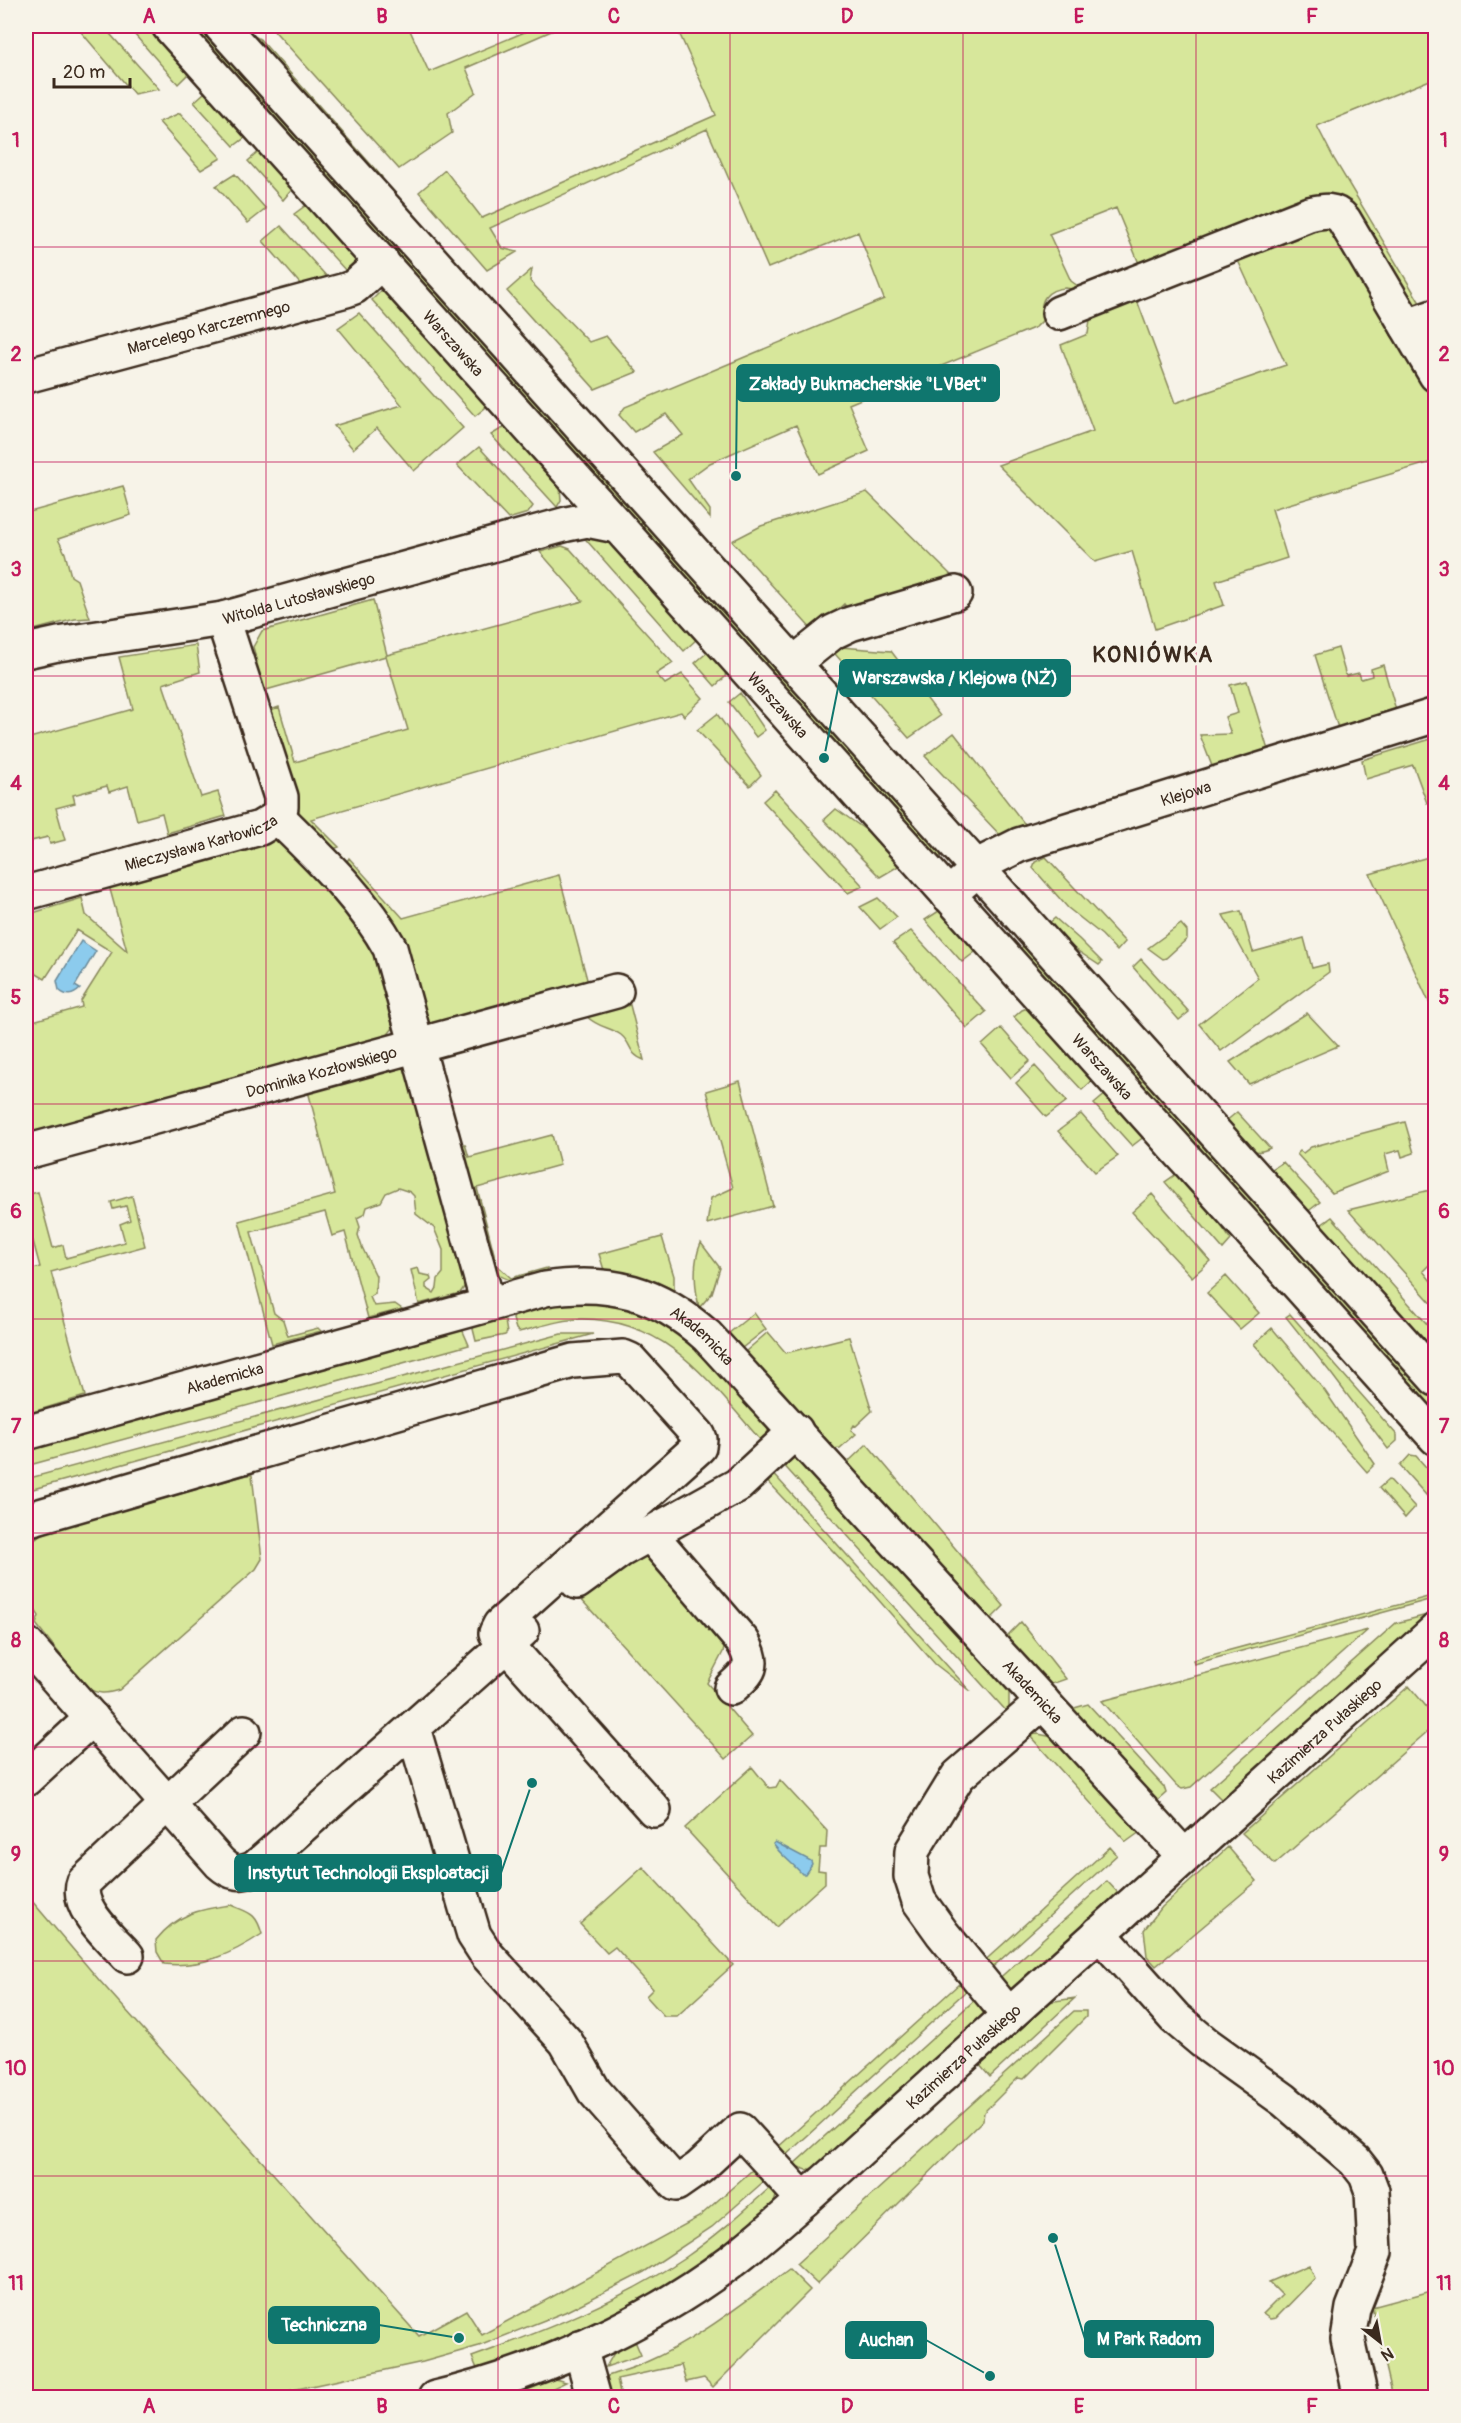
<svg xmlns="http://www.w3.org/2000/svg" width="1461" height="2423" font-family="Pangolin,sans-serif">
  <rect width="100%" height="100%" fill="#f7f3e8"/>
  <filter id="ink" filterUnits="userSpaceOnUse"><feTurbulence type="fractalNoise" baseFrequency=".0167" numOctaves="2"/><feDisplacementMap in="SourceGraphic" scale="12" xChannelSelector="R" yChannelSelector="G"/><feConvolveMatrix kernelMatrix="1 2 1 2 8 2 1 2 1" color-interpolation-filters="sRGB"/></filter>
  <g filter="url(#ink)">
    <path fill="#d7e79b" stroke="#89885c" stroke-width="1.5" d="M76,26h27l56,63 -25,5z
      M127,26h22l40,44 -1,4 -10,10z
      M187,26h15l741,827 -3,4 -4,1z
      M270,26h138l21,46 110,-46h24l-97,42 10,24 -28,21 4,20 -53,36z
      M676,26h759v52l-118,48 17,33 86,144 15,-5v9l-24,1 -71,-110 -197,75 -27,-65 -67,26 22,47 18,13c-8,-1 -17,-6 -24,-6 -17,1 -29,13 -20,30l-9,9 -187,77 20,47 -51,23 -22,-49 -86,38 -22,16 22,31v8l-57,-66 30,-17 -17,-21 -32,18 -15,-17 6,-8 259,-108 -26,-67 -90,36 -61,-139 -217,99 12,20 15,4 -30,18 -68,-78 26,-22 37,48 234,-103z
      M245,31l15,8 122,138 -3,3z
      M204,93l7,1 36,39 -1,4 -12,9 -40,-44z
      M180,113l41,45 -20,12 -42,-48z
      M262,149l33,37 -12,14 -35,-39z
      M235,174l31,35 -18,14 -32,-37z
      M309,203l49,55 -12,13 -52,-57z
      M1310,223l26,5 99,165v68l-163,48 15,49 -71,23 8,24 -69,24 -23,-78 -37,11 -97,-97 95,-34 -32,-86 27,-11 3,-22 44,-17 40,108 111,-38 -51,-111z
      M281,226l48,53 -27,7 -39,-45z
      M532,269l-2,12 59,61 17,-6 31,36 -42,17 -88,-98z
      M382,290h5l100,112 -2,6 -10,8 -103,-116z
      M359,313l104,115 -49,43 -37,-43 -24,21 -19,-23 68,-21 -64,-77z
      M510,427l50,59 1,14 -4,7 -66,-72 10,-6z
      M479,447l54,59 -5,7 -20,6 -51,-54z
      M123,486l8,29 -73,24 7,14 6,23 6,4 13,38 -15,1 -49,13v-119z
      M867,492l83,82 -9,12 -89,29 -8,-11 -30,28 -82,-91 29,-15z
      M580,533l25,3 92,100v3l-13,12z
      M562,546l8,3 103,114 -17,11 9,10 17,-10 21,24 -19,18 -3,-4 -370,107 28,28 -11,4 -29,-38 -34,-101 14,-5 16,55 113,-32 -22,-74 -127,36 -9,-27 7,-3 -4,-15 9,-16 111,-31 14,55 196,-54 -43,-49z
      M196,645l4,27 -37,12 38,113 17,-5 8,24 -59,17 -5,-20 -25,7 -9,-34 -19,6 -2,-6 -34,9 2,8 -19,5 9,32 -15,4 -2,-7 -17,4 -5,-18v-84l107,-30 -14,-52z
      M828,646l63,5 49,65 -31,22z
      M1338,648l8,28 13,-3 2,6 11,-3 -1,-7 12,-4 13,45 -58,18 -23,-73z
      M710,650l16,20 -1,7 -10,9 -20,-23z
      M1247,681l21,69 -56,16 -12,-31 31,-1 -6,-17 13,-4 -8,-28z
      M740,693l25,37 -9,7 -27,-35z
      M717,714l44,61 -11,11 -53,-56z
      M954,733l69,89 7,5 -30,8 -75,-79z
      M1431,739l4,15v46l-8,3 -14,-38 -47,14 -4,-19z
      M775,790l88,96 -15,7 -85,-92z
      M836,809l37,26 27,26 -3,6 -17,10 -56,-57z
      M268,838l15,4 87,90 27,91 -11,14 -10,5 -350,98v-117l56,-16 -1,-6 31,-49 -35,-22 -32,49 -10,-6 -9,-1v-57l56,-17 4,17 41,36 -19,-69z
      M1435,855h1l-1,160 -65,-141z
      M1046,857l79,85 -8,9 -15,-16 -34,-27 -35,-40 2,-6z
      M349,858l54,60 156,-43 29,108 -159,42 -85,-159z
      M878,898l19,19 -17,12 -20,-22z
      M942,909l37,40 -17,13 -37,-42z
      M1241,911l12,41 51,-14 8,30 16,-4 1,8 -108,79 -22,-27 59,-46 -35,-63z
      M1055,918l24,21 23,23 -3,3 -30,-20 -22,-20z
      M1181,924l6,7v8l-21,19 -3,1 -15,-11z
      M911,931l75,81 -19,16 -74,-85z
      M1026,944l409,456v17l-418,-466z
      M1141,959l48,53 -10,8 -46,-53z
      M630,1005l14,55c-17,-7 -11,-15 -23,-25 -12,-9 -21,-6 -35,-19z
      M1030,1007l64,72 -12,11 -68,-73 8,-7z
      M1307,1013l31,33 -89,38 -19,-22z
      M1001,1028l29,33 -19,17 -29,-33z
      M404,1065l7,6 58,209 -9,13 -41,11 -8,-34 7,-2 2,6 10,2 1,4 -5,4v4l8,5 3,-5 1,-9 5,-6v-23l-9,-22 -18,-14 -2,-18 -4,-4 -12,-4 -12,5 -5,9 -14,5 -2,7 -8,4 3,9 -2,8 4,12 14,29 -1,18 -5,3 4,9 21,-2 7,5 -34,9 -23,-86 -13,4 -7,-24 -74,20 23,81 9,7 5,16 30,-8 3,3 -49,13 -33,-123 96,-27 -27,-103z
      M1035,1066l32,35 -21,16 -30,-34z
      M740,1081l33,125 -66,18 4,-26 22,-10 -27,-97z
      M1107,1093l38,43 -13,10 -38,-42z
      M1237,1112l33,36c-22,12 -31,-10 -45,-26z
      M1081,1114l37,42 -23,16 -37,-41z
      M1405,1122l9,31 -12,4 -2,-7 -15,4 4,17 -57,22 -35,-39 3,-3 3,2 8,-6z
      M552,1135l8,30 -83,23 20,77 14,13 36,-10 2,7c-28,6 -33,12 -58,-5l-35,-124 9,-2 4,13z
      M1283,1162l37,40 -14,11 -36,-39 2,-5z
      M1178,1173l36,42 17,25 -8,9 -58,-67z
      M1434,1189l2,4 -1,66 -12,12 12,15v21l-87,-97z
      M29,1190l1,4 8,-2 15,56 10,-3 3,13 59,-16 -5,-18 10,-4 -4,-14 -13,3 -2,-7 21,-6 13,50 -94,26 34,124 -59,18v-143l14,-4 -7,-26 -7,2v-52z
      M1152,1194l58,67 -18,16 -60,-65z
      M1332,1217l103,116v23l-117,-129z
      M662,1237l12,39v15l-47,-18 -23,-3 -5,-16z
      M701,1243l19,25 -8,25 -13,15c-4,-21 -7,-45 2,-65z
      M1226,1276l33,37 -19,16 -33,-36z
      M587,1301l43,5 55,28 82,89 1,9 -4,12c-53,-59 -94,-125 -182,-125 -21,0 -43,8 -63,13l-3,-3 -3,-10 2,-5 45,-11z
      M754,1313l12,16 -24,19 -13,-15z
      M1290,1314l107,121v6l-9,8 -58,-77 -44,-55z
      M501,1318l4,3 2,12 -2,2 -29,6 -3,-12 2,-4z
      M1272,1328l53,63 50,73 -8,8 -113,-128z
      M462,1329l7,16 -443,121v-18z
      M768,1332l18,21 63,-16 23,74 -16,15 -2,-1 -3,5 5,4 -16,14 -6,1 -88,-98z
      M561,1334h32l-567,157v-12z
      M867,1444l137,162 -14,14 -141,-156v-3z
      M1410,1455l6,1 19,21v10l-8,9 -27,-30z
      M788,1457l15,4 203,224 3,8v21l-229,-253z
      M770,1470l201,222 -36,-28 -67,-76 -107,-113z
      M247,1475h5l10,84 -6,10 -137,121c-13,4 -21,5 -33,-3l-50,-63 3,-8 -13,-20v-48c6,-10 16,-14 27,-18z
      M1389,1479l26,28 -10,11 -26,-30z
      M653,1554l72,91 -2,7 -16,31 45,53 -26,23 -147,-162 48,-41z
      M1435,1595l-3,4 -238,65 -1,-4z
      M1431,1614l-208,187 -13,-13 186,-165z
      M1021,1622l45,57 -17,6 -43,-48z
      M1368,1630l-177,157 -9,2 -6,-4 -74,-84z
      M1409,1686l26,31v8l-160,139 -33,-31z
      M1088,1704l76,83 2,6 -11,10 -84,-94z
      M1038,1734l15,3 87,95 -14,10 -97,-107z
      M752,1767l17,21 7,-1 4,-7 47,51 -1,17h-6l-2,22 7,1v12l-49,44 -91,-99z
      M1110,1847l7,8 -131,118 -6,-8z
      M1228,1847l29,34 -101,85 -9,-10 -3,-26 18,-23z
      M643,1867l90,98 -56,51h-13l-18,-20 7,-7 -38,-42 -8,6 -27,-29z
      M1107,1881l13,14 -110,97 -16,-9z
      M26,1894l73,86 320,356 47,-26 16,25 217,-118 60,-53 11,12 -58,51 -68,45 -79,40 -86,34 -56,16 -163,35h-234z
      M231,1905c18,8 25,7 31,29 -30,20 -61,34 -98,30l-7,-12 -1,-12c21,-26 43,-31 75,-35z
      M960,1983l6,8 -182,166 -8,-8z
      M978,1997l8,13 -3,8 -165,148 -11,4 -14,-5z
      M1075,1998l-85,79 -12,-14 70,-61z
      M1074,2011h12v6l-62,62 -6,-1 -34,34 -1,8 -166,164 -21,-20z
      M774,2184l2,12 -3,10 -12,12 -70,54 -72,42 -51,24 -90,33 -6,-14c74,-27 148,-56 214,-100 32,-22 60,-48 88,-73z
      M1309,2265l6,13 -39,40 -6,1 -7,-5 19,-19 -13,-13z
      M789,2269l21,21 -97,97 -9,-9 -18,4 -5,-17 -64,14 4,18h-13l-3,-20c13,-5 27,-8 39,-14 52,-22 99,-60 145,-94z
      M1435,2290v107h-42l-21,-90z
      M635,2341l6,14 -35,12 12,-21z
      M551,2378l15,4 -32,15h-32l-1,-2z"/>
    <path fill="#8ccbed" stroke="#6c8b9a" stroke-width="1.5" d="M81,941l15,10 -21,35 5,3c-7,7 -14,8 -21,1l-2,-9z
      M775,1842l36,19 1,3 -7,10h-3c-9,-10 -21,-19 -29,-30z"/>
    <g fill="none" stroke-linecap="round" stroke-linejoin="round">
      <defs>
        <g id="minor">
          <path d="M1059,313l250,-99c14,-3 25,-6 35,6l92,155"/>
          <path d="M1407,326l29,-10"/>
          <path id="s1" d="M26,376l320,-86 8,-3 28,-25"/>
          <path id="s2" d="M26,651l32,-7 165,-25 344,-95 20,-4 30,6"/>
          <path d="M793,664l40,-32 17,-8 105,-31"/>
          <path d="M278,817c41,41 83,79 112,131l98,356"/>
          <path id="s3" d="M26,893l234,-65 18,-11 3,-10v-10l-58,-178"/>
          <path id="s4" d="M948,895l41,-35 30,-15 417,-130"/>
          <path id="s5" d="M26,1152l590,-161"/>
          <path id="s6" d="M26,1433l519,-144c66,-10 112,3 162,47l477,520"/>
          <path d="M26,1520l547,-159 50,-4 7,3 68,75 2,4 -1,8 -199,178 -4,8 158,177"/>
          <path d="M650,1534l93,108c14,24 6,30 -12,46"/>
          <path d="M577,1582l44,-32 117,-65 58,-54"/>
          <path d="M26,1644l194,219c12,11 20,12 35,5l267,-237"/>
          <path d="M413,1728l61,207 13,20 79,87 28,49 82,93 23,-16 41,-38 64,70"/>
          <path d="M26,1779l66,-61"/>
          <path d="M1099,1933l76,85 31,26 78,56 71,61 11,14 6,16 3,61 -22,56 -5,31 13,59"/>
          <path d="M127,1956c-16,-18 -53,-49 -43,-74l160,-150"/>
          <path d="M1008,2014l-66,-81 -23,-32 -8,-25 1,-25 46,-75 85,-74"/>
          <path d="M580,2348l14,50"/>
          <path id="s7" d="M435,2398c100,-23 213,-74 295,-136 25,-19 50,-41 74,-62l632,-570"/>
        </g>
        <g id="major">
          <path id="s8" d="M169,26l1267,1412"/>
          <path d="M221,26l1215,1353"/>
        </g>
      </defs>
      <use href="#minor" stroke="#3b2a1e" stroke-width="38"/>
      <use href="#major" stroke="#3b2a1e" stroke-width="38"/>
      <use href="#minor" stroke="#f7f3e8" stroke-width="33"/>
      <use href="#major" stroke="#f7f3e8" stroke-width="33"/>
    </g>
  </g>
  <path fill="none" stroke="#c2185b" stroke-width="1.5" stroke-opacity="0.55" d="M266,26v2372M498,26v2372M730,26v2372M963,26v2372M1196,26v2372M26,247h1410M26,462h1410M26,676h1410M26,890h1410M26,1104h1410M26,1319h1410M26,1533h1410M26,1747h1410M26,1961h1410M26,2176h1410"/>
  <g text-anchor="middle" stroke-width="6" stroke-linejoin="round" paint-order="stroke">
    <g font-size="16" fill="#3b2a1e" stroke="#f7f3e8">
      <text dy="6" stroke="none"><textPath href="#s1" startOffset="189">Marcelego Karczemnego</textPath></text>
      <text dy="6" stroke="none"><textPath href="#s8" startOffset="426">Warszawska</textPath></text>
      <text dy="6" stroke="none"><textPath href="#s2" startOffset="278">Witolda Lutosławskiego</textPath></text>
      <text dy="6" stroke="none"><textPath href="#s8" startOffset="912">Warszawska</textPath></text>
      <text dy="6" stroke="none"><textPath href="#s4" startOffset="262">Klejowa</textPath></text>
      <text dy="6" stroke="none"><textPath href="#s3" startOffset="182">Mieczysława Karłowicza</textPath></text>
      <text dy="6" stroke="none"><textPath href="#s8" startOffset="1398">Warszawska</textPath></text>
      <text dy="6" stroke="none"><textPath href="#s5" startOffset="306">Dominika Kozłowskiego</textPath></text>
      <text dy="6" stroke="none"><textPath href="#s6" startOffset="710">Akademicka</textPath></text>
      <text dy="6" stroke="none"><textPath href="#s6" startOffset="206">Akademicka</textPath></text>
      <text dy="6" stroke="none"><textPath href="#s6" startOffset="1196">Akademicka</textPath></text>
      <text dy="6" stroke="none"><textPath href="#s7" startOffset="1124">Kazimierza Pułaskiego</textPath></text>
      <text dy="6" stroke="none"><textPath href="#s7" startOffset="638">Kazimierza Pułaskiego</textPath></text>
    </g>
    <g font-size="22" font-weight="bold" letter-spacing="1.5" fill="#3b2a1e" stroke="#f7f3e8">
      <text x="1153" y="662">KONIÓWKA</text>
    </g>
  </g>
  <path fill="none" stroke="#0f766e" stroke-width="2" d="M736 476L737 383M824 758L840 678M532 1783L501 1873M459 2338L379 2325M1053 2238L1085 2339M990 2376L926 2340"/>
  <g fill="#0f766e" stroke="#f7f3e8" stroke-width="2">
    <circle cx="736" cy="476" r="6"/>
    <circle cx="824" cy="758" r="6"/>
    <circle cx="532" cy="1783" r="6"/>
    <circle cx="459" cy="2338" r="6"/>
    <circle cx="1053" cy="2238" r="6"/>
    <circle cx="990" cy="2376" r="6"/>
  </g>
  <g fill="#0f766e" stroke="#0f766e" stroke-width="2">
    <rect x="737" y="365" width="262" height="36" rx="6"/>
    <rect x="840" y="660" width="230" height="36" rx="6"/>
    <rect x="235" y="1855" width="266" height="36" rx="6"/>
    <rect x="269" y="2307" width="110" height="36" rx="6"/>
    <rect x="1085" y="2321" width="128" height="36" rx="6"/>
    <rect x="846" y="2322" width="80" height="36" rx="6"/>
  </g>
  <g font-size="18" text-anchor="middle" font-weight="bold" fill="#fff">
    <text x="868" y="390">Zakłady Bukmacherskie "LVBet"</text>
    <text x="955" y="684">Warszawska / Klejowa (NŻ)</text>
    <text x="368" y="1879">Instytut Technologii Eksploatacji</text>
    <text x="324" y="2331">Techniczna</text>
    <text x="1149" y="2345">M Park Radom</text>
    <text x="886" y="2346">Auchan</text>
  </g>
  <rect width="1461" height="2423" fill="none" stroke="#f7f3e8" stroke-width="66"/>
  <g transform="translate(1380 2342) rotate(149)" stroke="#f7f3e8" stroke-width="4.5" paint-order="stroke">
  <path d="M0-4.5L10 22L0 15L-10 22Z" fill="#3b2a1e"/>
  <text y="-9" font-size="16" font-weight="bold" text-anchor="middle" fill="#3b2a1e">N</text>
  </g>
  <path d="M54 78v9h76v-9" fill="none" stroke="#3b2a1e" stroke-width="3"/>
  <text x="63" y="78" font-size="18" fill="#3b2a1e" stroke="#f7f3e8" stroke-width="4.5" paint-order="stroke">20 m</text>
  <rect x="33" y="33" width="1395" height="2357" fill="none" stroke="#c2185b" stroke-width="2"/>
  <g font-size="20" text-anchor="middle" font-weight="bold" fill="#c2185b">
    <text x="149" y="23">A</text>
    <text x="382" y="23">B</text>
    <text x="614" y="23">C</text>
    <text x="847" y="23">D</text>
    <text x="1079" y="23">E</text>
    <text x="1312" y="23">F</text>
    <text x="16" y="147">1</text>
    <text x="1444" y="147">1</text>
    <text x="16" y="361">2</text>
    <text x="1444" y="361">2</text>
    <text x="16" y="576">3</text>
    <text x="1444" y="576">3</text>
    <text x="16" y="790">4</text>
    <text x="1444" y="790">4</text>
    <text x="16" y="1004">5</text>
    <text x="1444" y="1004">5</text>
    <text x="16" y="1218">6</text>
    <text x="1444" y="1218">6</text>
    <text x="16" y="1433">7</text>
    <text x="1444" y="1433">7</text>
    <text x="16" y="1647">8</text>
    <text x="1444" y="1647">8</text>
    <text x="16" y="1861">9</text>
    <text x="1444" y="1861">9</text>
    <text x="16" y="2075">10</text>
    <text x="1444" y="2075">10</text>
    <text x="16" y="2290">11</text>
    <text x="1444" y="2290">11</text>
    <text x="149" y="2413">A</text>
    <text x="382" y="2413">B</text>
    <text x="614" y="2413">C</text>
    <text x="847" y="2413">D</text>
    <text x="1079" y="2413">E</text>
    <text x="1312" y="2413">F</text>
  </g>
</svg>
